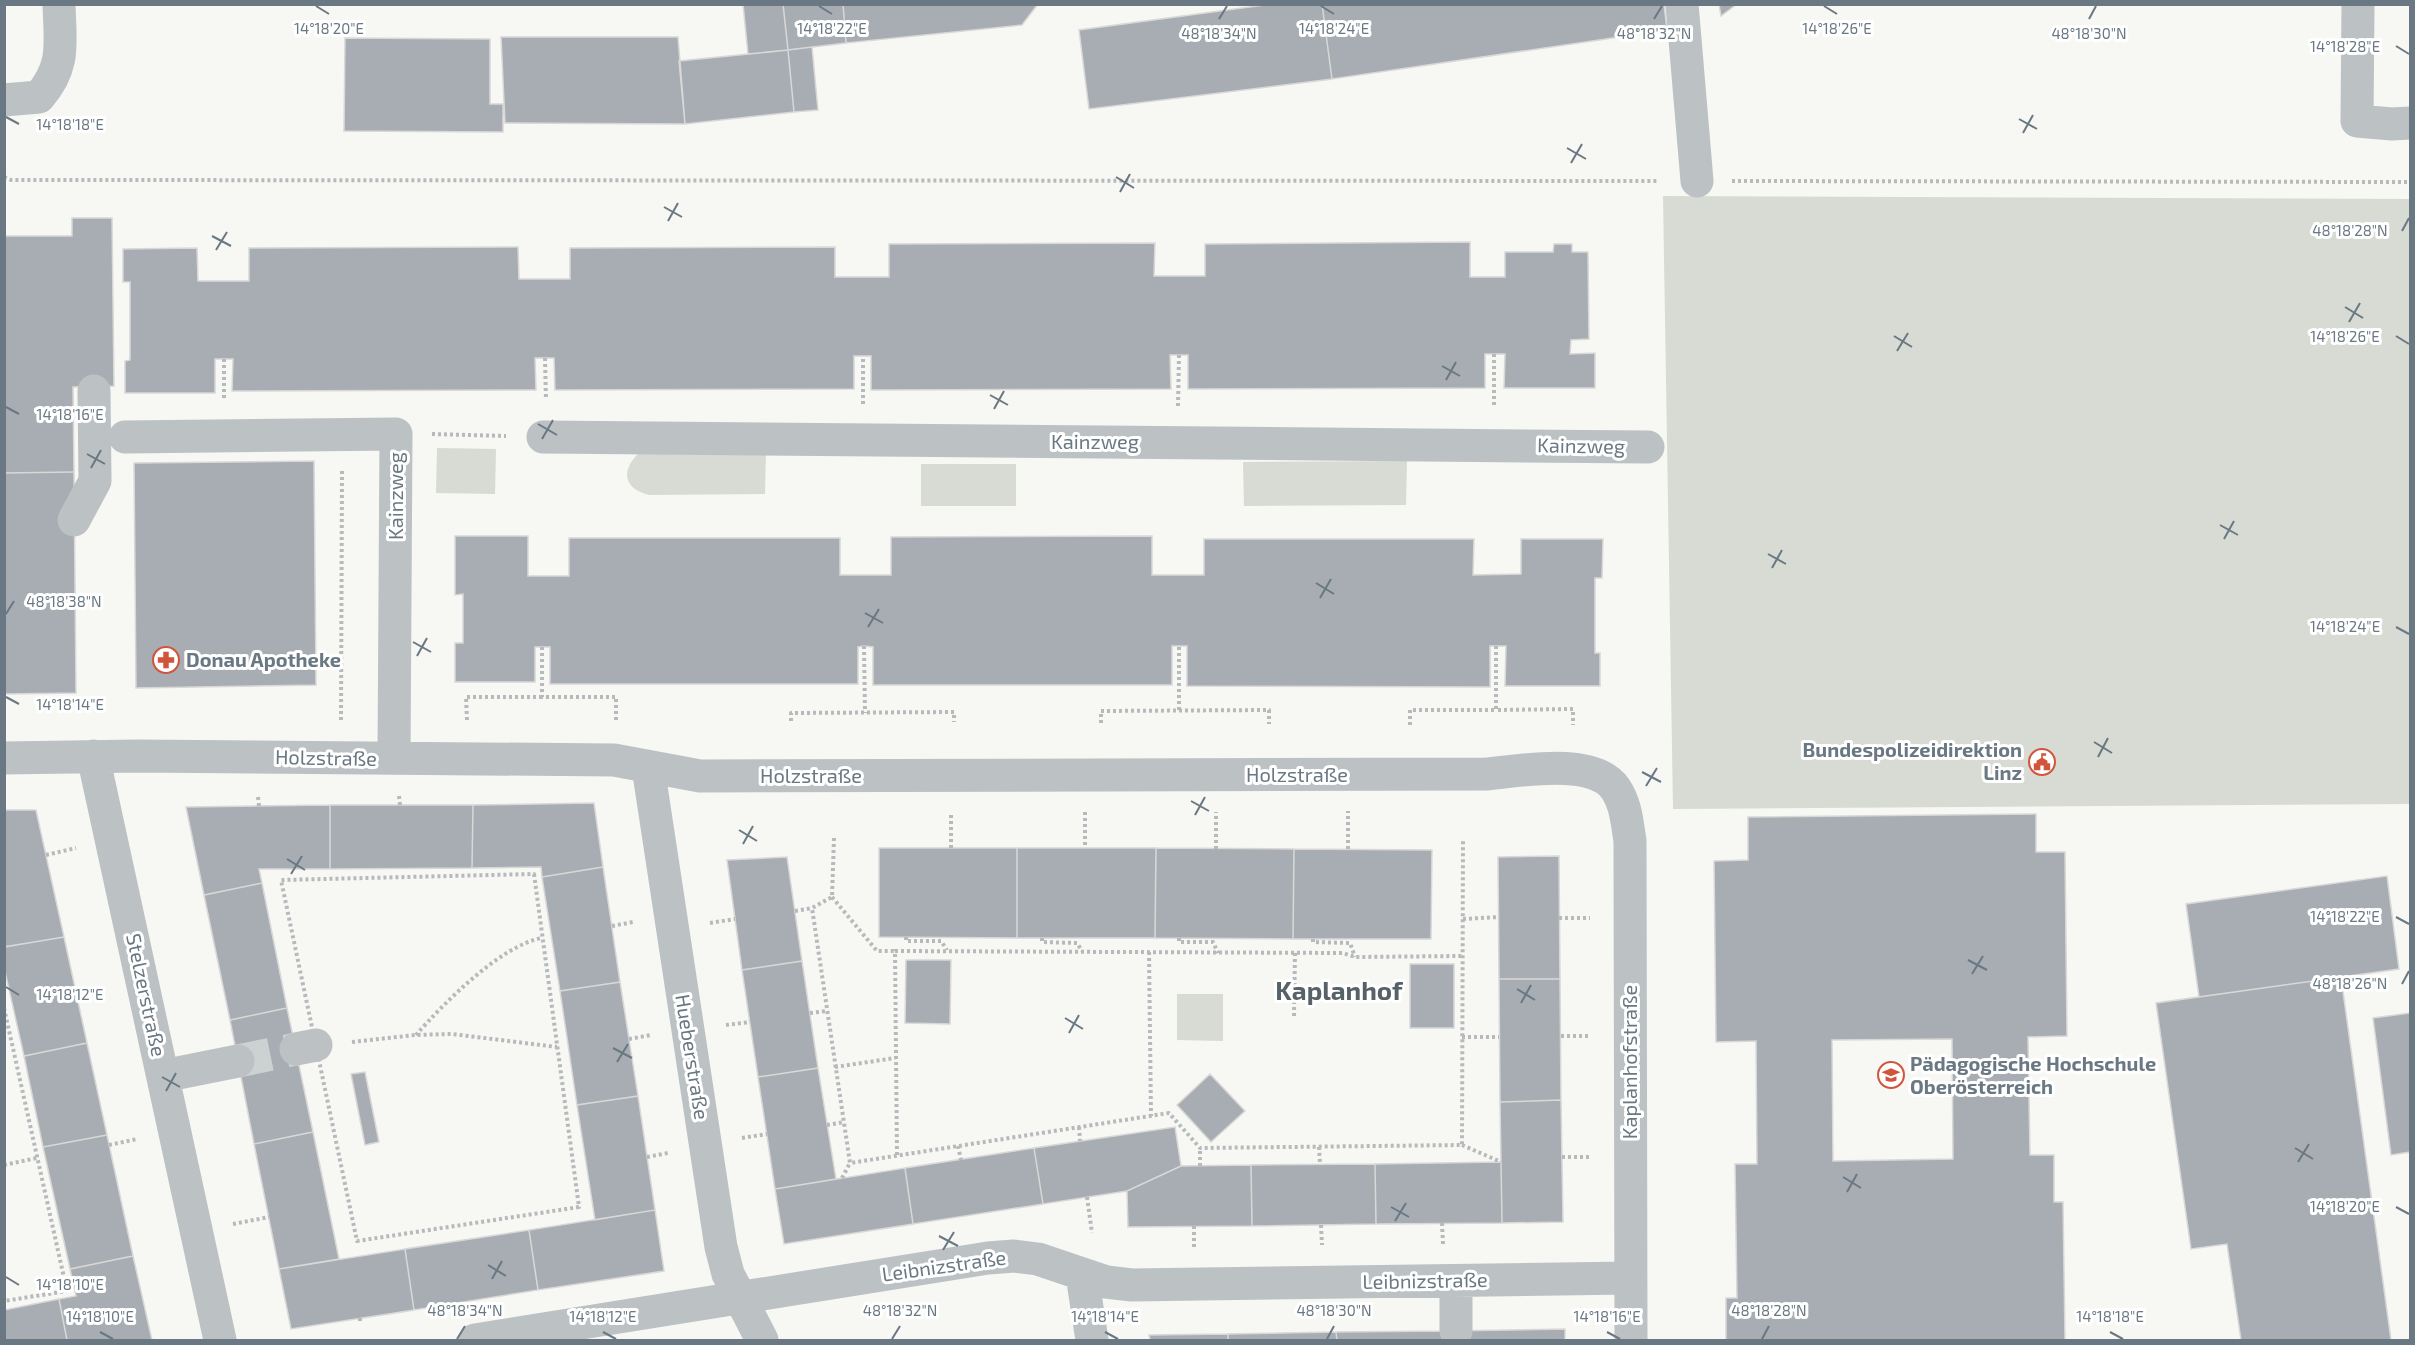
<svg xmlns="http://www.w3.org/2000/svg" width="2415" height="1345" font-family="'Exo 2',sans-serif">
  <rect width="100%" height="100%" fill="#f7f7f4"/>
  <path fill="#d7dbd4" d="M1663,196l747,3v605l-737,5z
    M437,448l59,1 -1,45 -59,-1z
    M766,450l-1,44 -116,1c-25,-6 -29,-24 -10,-42z
    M1407,461l-1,44 -162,1 -1,-44z
    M921,464h95v42h-95z
    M1177,994h46v47l-46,-1z"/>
  <path fill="#a7adb3" stroke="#d9d8d7" stroke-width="1.5" fill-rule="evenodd" d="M743,4h40l5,46 -40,4z
    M783,4h60l3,39 -58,7z
    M843,4h195l-16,21 -176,18z
    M1272,4h50l10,75 -243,30 -10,-79z
    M1322,4h342l3,26 -335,49z
    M1719,4h18l-16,12z
    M501,37h177l7,87 -180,-1z
    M345,38l145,1v65h13v28l-159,-1z
    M812,47l6,63 -24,2 -6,-62z
    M788,50l6,62 -109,12 -6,-63z
    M72,218h40l2,168 -41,1 1,85 -70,1v-237h68z
    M1470,242v35h35v-25h48l1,-8h18v8h16l1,87 -18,1 -1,14 25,-1v35h-91l1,-34h-20v34l-297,1v-34h-18l1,34 -300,1v-34h-17v33l-299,1 -1,-32h-19l1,32 -304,1 1,-32h-18v34h-90v-32l5,-1v-78h-7v-33l74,-1 1,33h51v-33l269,-1 1,32h51v-31l265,-1v30h54v-33l266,-1 -1,33h51v-32z
    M314,461l2,224 -180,3 -2,-225z
    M74,472l2,221 -72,1v-221z
    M455,536h73v40h41v-38h271v37h51v-38l261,-1v39h52v-36h270l-1,36 48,-1v-35h82l-1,39h-7v75h5v33h-95l1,-40h-16v41l-303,-1v-40h-15v39h-299v-38l-9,-1 -6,1v37h-308v-37h-15v35h-80v-39h8v-49l-8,1z
    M594,803l9,64 -61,10 -1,-10 -69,1 1,-63z
    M330,805v64h-71l3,14 -58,12 -18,-88z
    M330,805h143l-1,63 -142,1z
    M4,810h32l28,127 -60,10z
    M2036,814v38h29l2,184 -39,1 2,118h24v47h9l2,138h-339v-42h11l-2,-134h22l-1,-123 -40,1 -2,-181 34,-1v-43zM1952,1039l1,120 -120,2 -1,-121z
    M879,848h138v90l-138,-1z
    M1017,848h139l-1,90h-138z
    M1156,848l138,1 -1,90 -138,-1z
    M1294,849l138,1 -1,89h-138z
    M1559,856l1,123h-61l-1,-122z
    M787,857l15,104 -60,9 -15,-110z
    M603,867l17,115 -60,9 -18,-114z
    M2387,876l12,93 -200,28 -13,-93z
    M262,883l25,125 -57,12 -26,-125z
    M64,937l23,106 -63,13 -20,-89v-20z
    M906,960h45l-1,64 -45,-1z
    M802,961l16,107 -60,9 -16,-107z
    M1410,964h44v64h-44z
    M2341,977l50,363h-150l-14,-96 -36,5 -35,-246z
    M1499,979h61l1,121 -61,2z
    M620,982l18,114 -61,9 -17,-114z
    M287,1008l26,124 -59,12 -24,-124z
    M2410,1013v139l-19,3 -18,-137z
    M87,1043l20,92 -64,12 -19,-91z
    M818,1068l18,111 -61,10 -17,-112z
    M365,1072l14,70 -14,3 -14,-71z
    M1210,1074l35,37 -34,31 -34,-37z
    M638,1096l17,114 -60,10 -18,-115z
    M1561,1100l2,122 -61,1 -2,-121z
    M1175,1127l6,39 -54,25 -84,13 -9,-56z
    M313,1132l26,127 -60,10 -25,-125z
    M107,1135l26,121 -63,13 -27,-122z
    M1034,1148l9,56 -130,20 -8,-56z
    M1501,1162l1,61 -126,1 -1,-60z
    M1375,1164l1,60 -124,2 -1,-61z
    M1251,1165l1,61 -124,1 -1,-36 54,-25z
    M905,1168l8,56 -129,20 -9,-55z
    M655,1210l9,61 -126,19 -9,-60z
    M529,1230l9,60 -124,20 -9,-61z
    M405,1249l9,61 -123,19 -12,-60z
    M133,1256l19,84h-85l-8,-41 17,-3 -6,-27z
    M59,1299l8,41h-63v-30z
    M1565,1329v11h-120v-9z
    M1445,1331v9h-108l-1,-8z
    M1336,1332l1,8h-109v-6z
    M1228,1334v6h-78l-1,-5z"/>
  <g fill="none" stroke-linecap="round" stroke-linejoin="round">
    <path stroke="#ccd1d2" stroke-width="33" stroke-dasharray="33 16" stroke-linecap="butt" d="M238,1061l58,-12"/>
    <path stroke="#b7babc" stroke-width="4" stroke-dasharray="3 3" stroke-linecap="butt" d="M4,177l7,3 1648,1
      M1732,181l678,1
      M1494,354v53
      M545,358l1,42
      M224,359v41
      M863,404v-48
      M1178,406l1,-51
      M432,434l74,2
      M864,646l1,67
      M1496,646v64l77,-1v16
      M542,647v50h74v24
      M1179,710v-64
      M341,720l1,-249
      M467,720l-1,-23h76
      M791,721v-8l163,-1v10
      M1101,723v-12l168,-1v14
      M1410,725v-15h86
      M399,796l1,9
      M258,797l1,9
      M1085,812v36
      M834,838l-2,59 -20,11 38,255 319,-50 31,35 262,-3 1,-305
      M951,848v-36
      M1216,849v-37
      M1348,849v-38
      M46,855l30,-7
      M534,874l45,333 -222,34 -76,-361z
      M832,897l45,54h18
      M795,911l17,-3
      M1559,918h31
      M1463,919l36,-2
      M710,923l25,-4
      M612,926l21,-4
      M906,937v4h35l6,9
      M1042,938v4l35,1 5,8
      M1179,938v4h34l5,11
      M1313,939v3l37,1 5,14
      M1149,952l2,164
      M4,1008l63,283 -63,10
      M810,1013l17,-2
      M1294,1016l1,-63
      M726,1025l24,-3
      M416,1035c27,-31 85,-90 126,-97
      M1561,1036h30
      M1462,1037h37
      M629,1039l22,-4
      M352,1042l63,-7 37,-1 105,13
      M835,1067l60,-9
      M827,1125l17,-3
      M1079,1127l1,14
      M742,1138l25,-4
      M109,1145l28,-6
      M1462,1145l39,17
      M958,1146l3,14
      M1319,1147l1,17
      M897,1155l-2,-204 448,2 12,4 107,-1
      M647,1157l21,-4
      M1562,1157h30
      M4,1165l33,-7
      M1200,1166v-18
      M842,1178l8,-15
      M1087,1197l5,36
      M1442,1223l1,21
      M233,1224l36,-7
      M1321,1225l1,20
      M1194,1226v21
      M360,1318v6"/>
    <path stroke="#bcc1c4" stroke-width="33" d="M1682,4l15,177
      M2358,4l-1,117 35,3 18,-1
      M4,100l35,-3c27,-31 21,-54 20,-93
      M125,437l271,-3 -2,324
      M543,437l1105,10
      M74,520l21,-39 -1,-90
      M93,756l127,584
      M4,758l134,-2 476,4 86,16 786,-2c33,-3 107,-17 129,14 11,16 12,34 15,53l1,499
      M648,767l73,480 7,27 34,66
      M296,1049l20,-4
      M163,1076l75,-15
      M1082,1275l10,65
      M1456,1281v50
      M475,1340l513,-82 26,-2 24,3 68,23 26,3 498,-7"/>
  </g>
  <path fill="none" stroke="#697882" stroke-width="2" d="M316,6l13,8M819,6l13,8M1321,6l13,8M1824,6l13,8M1219,19l8,-13M1654,19l8,-13M2089,19l7,-13M2396,46l13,8M6,117l13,7M2019,119l18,10M2023,133l10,-18M1567,148l19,11M1571,163l11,-19M1116,177l18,11M1120,192l10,-18M664,207l18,10M668,221l10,-18M2402,231l7,-13M212,236l19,10M216,250l11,-18M2345,307l18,11M2349,322l11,-19M1894,336l18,11M2396,336l13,8M1897,351l11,-18M1442,366l18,10M1446,380l10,-18M990,395l18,10M6,407l13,7M994,409l10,-18M538,424l19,11M542,439l11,-19M87,454l18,10M91,468l10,-18M2220,525l18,10M2224,539l10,-18M1768,554l18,10M1772,568l10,-18M1316,583l18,11M1320,598l11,-19M865,613l18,10M6,614l8,-13M868,627l11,-18M2396,627l13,7M413,642l18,10M417,656l10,-18M6,697l13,7M2094,742l18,11M2098,757l10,-19M1642,772l19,10M1646,786l11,-18M1191,801l18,10M1195,815l10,-18M739,830l18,11M743,844l10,-18M287,859l18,11M291,874l11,-18M2396,917l13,7M1968,960l19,10M1972,974l11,-18M2402,984l7,-13M6,987l13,8M1517,989l18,11M1521,1003l10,-18M1065,1018l18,11M1069,1033l10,-18M613,1048l19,10M617,1062l11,-18M162,1077l18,10M166,1091l10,-18M2295,1148l18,11M2298,1162l11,-18M1843,1177l18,11M1847,1192l10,-18M1391,1207l18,10M2396,1207l13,7M1395,1221l11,-18M939,1236l19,10M943,1250l11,-18M488,1265l18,11M6,1277l13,8M492,1279l10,-18M100,1332l13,7M603,1332l13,7M1105,1332l13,7M1607,1332l13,7M2110,1332l13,7M457,1339l8,-13M892,1339l8,-13M1327,1339l7,-13M1762,1339l7,-13"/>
  <defs>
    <symbol id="pharmacy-ring" viewBox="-11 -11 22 22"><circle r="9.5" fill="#fff" stroke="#d0553b" stroke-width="1.5"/><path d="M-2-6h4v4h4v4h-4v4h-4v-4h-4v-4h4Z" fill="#d0553b"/></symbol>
    <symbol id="civic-ring" viewBox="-11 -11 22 22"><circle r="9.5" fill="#fff" stroke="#d0553b" stroke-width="1.5"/><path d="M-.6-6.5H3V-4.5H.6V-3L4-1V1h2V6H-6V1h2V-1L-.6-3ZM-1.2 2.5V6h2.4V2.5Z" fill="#d0553b"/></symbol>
    <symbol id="university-ring" viewBox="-11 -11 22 22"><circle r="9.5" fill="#fff" stroke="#d0553b" stroke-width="1.5"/><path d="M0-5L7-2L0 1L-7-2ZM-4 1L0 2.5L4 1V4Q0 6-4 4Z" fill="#d0553b"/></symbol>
  </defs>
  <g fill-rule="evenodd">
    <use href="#pharmacy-ring" x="151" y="645" width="30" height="30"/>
    <use href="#civic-ring" x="2027" y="747" width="30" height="30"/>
    <use href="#university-ring" x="1876" y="1060" width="30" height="30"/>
  </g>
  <g text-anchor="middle" stroke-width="6" stroke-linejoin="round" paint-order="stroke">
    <g font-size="20" fill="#697882" stroke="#fff">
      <text x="1095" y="449">Kainzweg</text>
      <text transform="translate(1581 446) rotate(1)" y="7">Kainzweg</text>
      <text transform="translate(396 496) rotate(-90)" y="7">Kainzweg</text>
      <text transform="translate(326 758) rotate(1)" y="7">Holzstraße</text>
      <text x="1297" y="782">Holzstraße</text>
      <text x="811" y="783">Holzstraße</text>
      <text transform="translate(146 995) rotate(78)" y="7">Stelzerstraße</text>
      <text transform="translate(692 1057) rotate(81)" y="7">Hueberstraße</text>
      <text transform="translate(1630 1062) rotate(-90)" y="7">Kaplanhofstraße</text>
      <text transform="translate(944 1266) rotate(-8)" y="7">Leibnizstraße</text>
      <text transform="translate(1425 1281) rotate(-1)" y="7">Leibnizstraße</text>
    </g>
    <g font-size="20" font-weight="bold" fill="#697882" stroke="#fff" text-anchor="start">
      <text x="186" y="667">Donau Apotheke</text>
      <text x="2022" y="757" text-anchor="end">Bundespolizeidirektion<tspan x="2022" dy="23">Linz</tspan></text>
      <text x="1910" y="1071">Pädagogische Hochschule<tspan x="1910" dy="23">Oberösterreich</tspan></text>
    </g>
    <g font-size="26" font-weight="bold" fill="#566168" stroke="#fff">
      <text x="1339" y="1000">Kaplanhof</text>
    </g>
  </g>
  <g font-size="15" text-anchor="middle" fill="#697882" stroke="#fff" stroke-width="6" stroke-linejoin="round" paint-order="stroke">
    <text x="329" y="34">14°18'20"E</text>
    <text x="832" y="34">14°18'22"E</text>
    <text x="1334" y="34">14°18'24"E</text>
    <text x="1837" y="34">14°18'26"E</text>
    <text x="1219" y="39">48°18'34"N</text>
    <text x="1654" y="39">48°18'32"N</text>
    <text x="2089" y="39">48°18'30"N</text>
    <text x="2345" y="52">14°18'28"E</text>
    <text x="70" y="130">14°18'18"E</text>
    <text x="2350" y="236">48°18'28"N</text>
    <text x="2345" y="342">14°18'26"E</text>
    <text x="70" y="420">14°18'16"E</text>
    <text x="64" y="607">48°18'38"N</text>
    <text x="2345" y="632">14°18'24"E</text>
    <text x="70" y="710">14°18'14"E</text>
    <text x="2345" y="922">14°18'22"E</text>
    <text x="2350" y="989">48°18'26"N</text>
    <text x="70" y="1000">14°18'12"E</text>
    <text x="2345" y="1212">14°18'20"E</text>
    <text x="70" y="1290">14°18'10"E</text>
    <text x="465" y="1316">48°18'34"N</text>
    <text x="900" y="1316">48°18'32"N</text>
    <text x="1334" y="1316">48°18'30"N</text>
    <text x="1769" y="1316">48°18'28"N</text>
    <text x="100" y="1322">14°18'10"E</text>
    <text x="603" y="1322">14°18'12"E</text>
    <text x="1105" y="1322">14°18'14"E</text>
    <text x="1607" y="1322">14°18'16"E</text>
    <text x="2110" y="1322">14°18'18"E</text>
  </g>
  <rect width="2415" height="1345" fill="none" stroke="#697882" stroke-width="12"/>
</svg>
